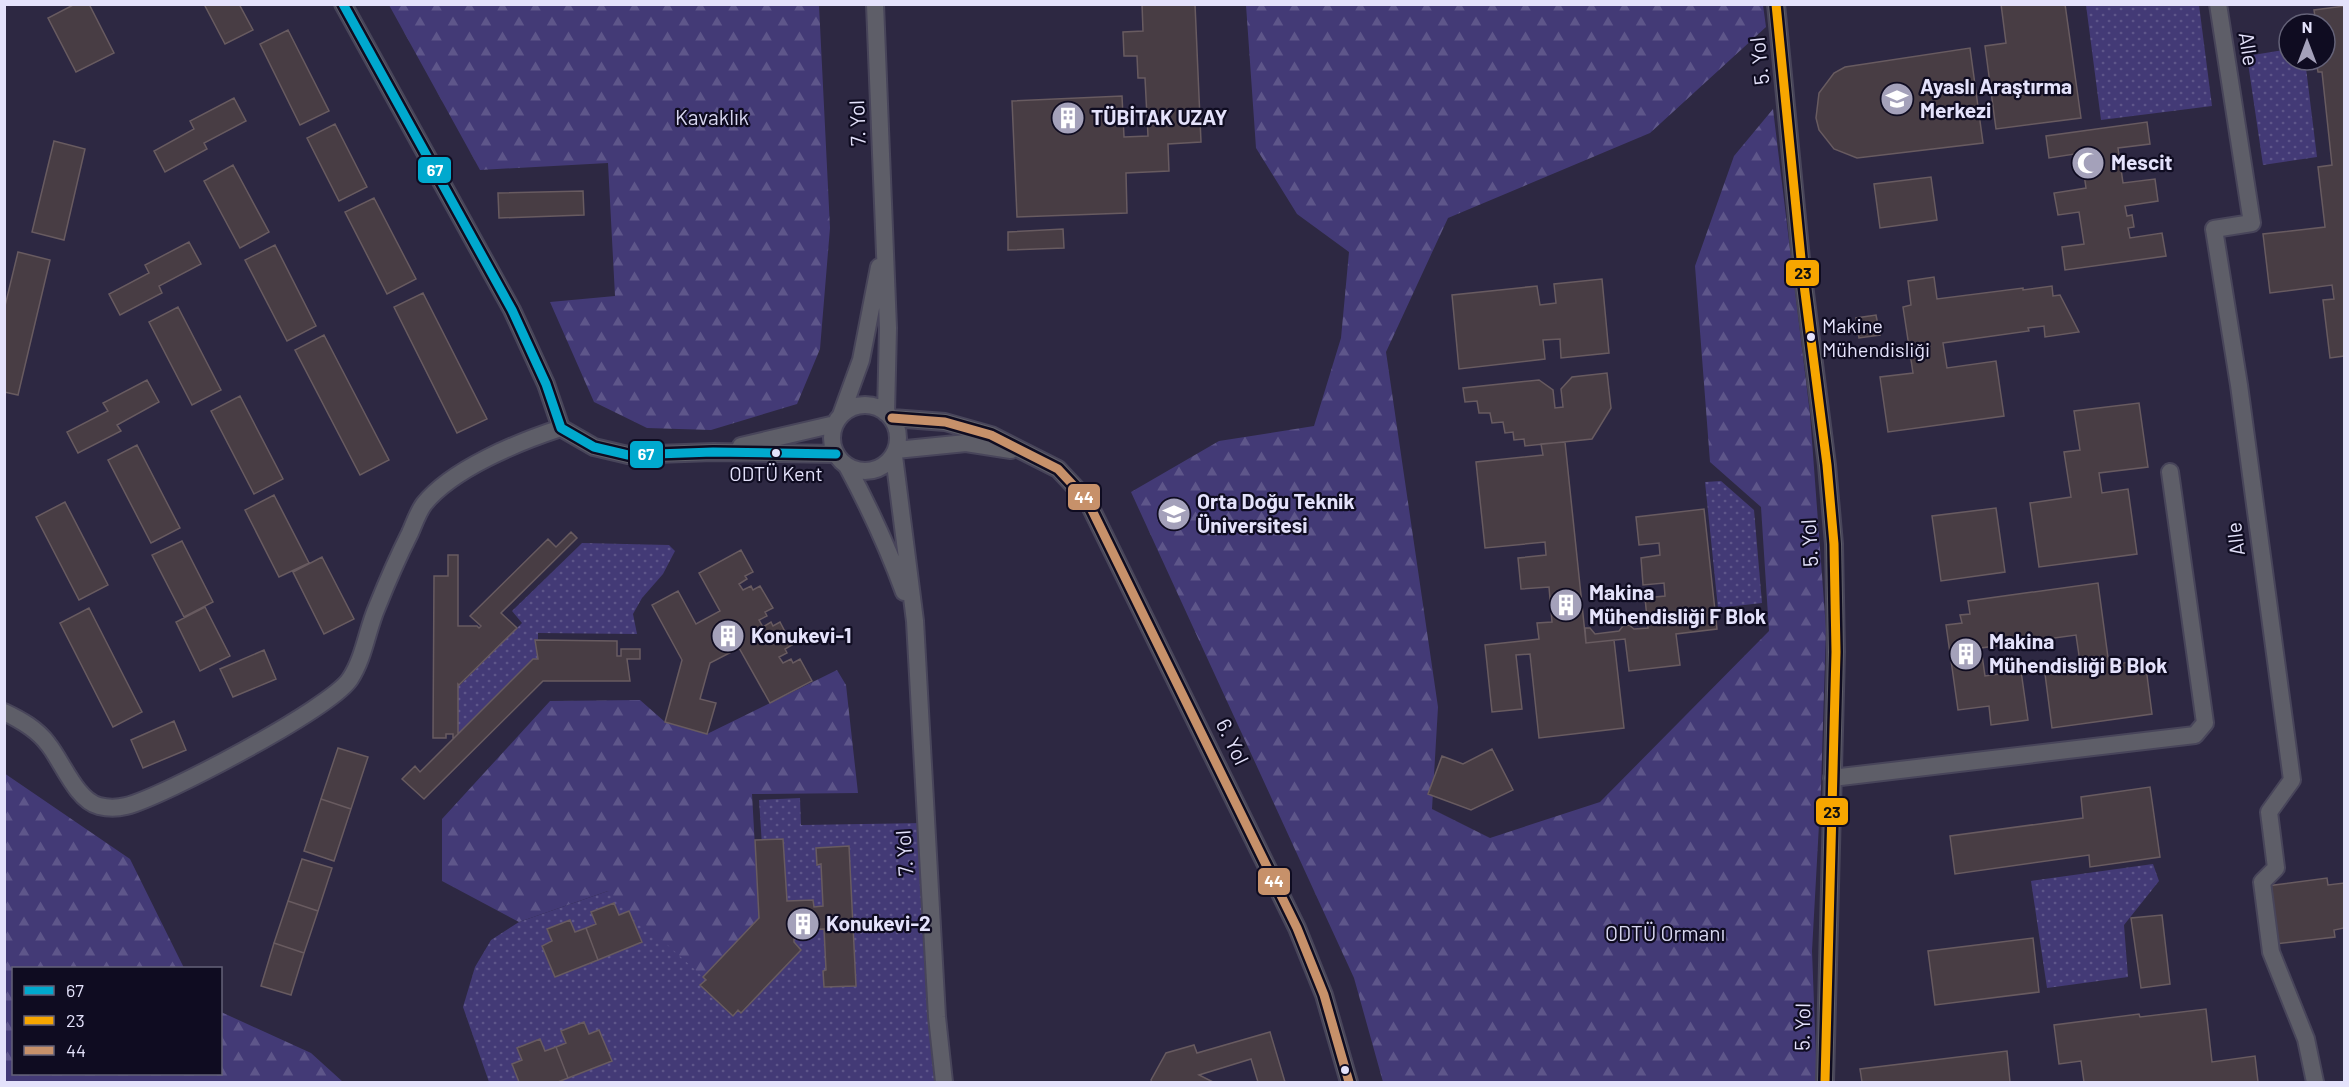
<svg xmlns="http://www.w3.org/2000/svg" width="2349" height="1087" font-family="Barlow,sans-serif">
  <defs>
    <pattern id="green-dots" width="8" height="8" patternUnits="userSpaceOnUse" patternTransform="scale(1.5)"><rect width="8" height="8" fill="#433a76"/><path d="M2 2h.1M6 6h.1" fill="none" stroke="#5e568a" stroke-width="1.8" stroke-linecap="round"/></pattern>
    <pattern id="forest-firs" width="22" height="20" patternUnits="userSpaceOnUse" patternTransform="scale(1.5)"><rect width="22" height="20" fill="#433a76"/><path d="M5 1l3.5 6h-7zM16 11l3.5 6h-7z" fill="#5e568a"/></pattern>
  </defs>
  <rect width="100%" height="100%" fill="#2d2842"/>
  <path fill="url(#green-dots)" d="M2086,5h113l13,101 -111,14z
    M2289,49v11h16l12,97 -54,8 -16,-109z
    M1721,481l33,29 8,93 -44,5 -13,-126z
    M582,543l87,2 6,6 -12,23 -21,24 -9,16 4,20 -99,-1v7l-3,1 3,18 -80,75v-50l2,1 62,-62 -10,-12z
    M800,798l1,27 124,-2 19,259h-455l-26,-75 12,-40 16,-27 28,-18 89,-31 159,30 -8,-121z
    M2153,864l6,17 -35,44 4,52 -81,11 -16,-107z"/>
  <path fill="url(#forest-firs)" d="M389,5h430l11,223 -10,121 -23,55 -86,26 -64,-2 -53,-26 -44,-100 65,-6 -7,-133 -128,7z
    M1246,5h517l3,22 -116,106 -202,85 -62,134 52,355 -6,102 58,29 110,-36 169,-171 -8,-124 -51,-45 -15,-196 39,-110 39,-47 37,305 16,215 -5,159 -9,163 5,131h-434l-29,-104 -223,-486 88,-51 95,-15 27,-88 8,-86 -52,-38 -41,-66z
    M837,670l9,15 12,108 -106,1 7,124 -56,59 -95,-86 -89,31 -77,-41v-62l108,-118 90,-1 25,22 42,12z
    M4,773l126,86 54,109h-170v106h206l1,-62 90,41 32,29h-338z"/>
  <path fill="#483d44" stroke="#685b60" stroke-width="1.5" d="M75,4h14l25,49 -38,19 -28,-54z
    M204,4h35l14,26 -28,14z
    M1142,4h53l6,138 -33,2 1,27 -43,2 1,40 -110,4 -5,-116 110,-5 2,41 24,-1 -3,-58h-7l-1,-22h-13l-1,-24 20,-1z
    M2001,4h64l16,114 -85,11 -11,-83 21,-3z
    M2344,6v350l-14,2 -7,-58 11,-1 -2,-14 -62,8 -7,-59 62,-7 -7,-60 14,-2 -10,-93h-4l-2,-12h9v-36h-9l-2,-14z
    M288,30l41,81 -29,14 -40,-81z
    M1970,48l13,95 -126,15 -23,-9 -15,-19 -3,-12 3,-25 15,-20 11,-6z
    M234,98l12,23 -42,22 3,6 -42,23 -11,-21 40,-22 -4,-8z
    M2147,122l3,22 -32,4 5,35 32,-4 3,22 -33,5 2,10 5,-1 2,12 -6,1 2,10 32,-5 4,23 -101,14 -3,-23 22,-3 -5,-32 -21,3 -4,-22 32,-5 -5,-35 -32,5 -3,-22z
    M335,124l32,63 -28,14 -32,-63z
    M54,141l31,8 -21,91 -32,-8z
    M233,165l36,67 -29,16 -36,-67z
    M1931,177l6,43 -57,8 -6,-44z
    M583,191l1,24 -85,3 -1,-25z
    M374,198l42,81 -29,15 -42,-82z
    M1063,229l1,19 -56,2v-18z
    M189,242l12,22 -42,22 3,7 -42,22 -11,-21 40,-21 -4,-8z
    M275,245l41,81 -29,15 -42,-81z
    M18,252l32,8 -32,135 -14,-3v-82z
    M1934,277l3,22 86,-11v2l29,-4 1,10 7,-1 19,37 -34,5 -1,-11 -16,2 1,3 -86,12 4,25 49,-7 8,55 -116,16 -8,-55 33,-4 -10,-66 8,-2 -3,-24z
    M1602,279l7,74 -48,5 -1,-19 -17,1 2,19 -86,10 -7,-74 85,-9 3,19 16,-2 -2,-19z
    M423,293l64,126 -30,14 -63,-126z
    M178,307l43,83 -29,15 -43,-83z
    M1876,315l4,20 -21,3 -3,-20z
    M324,335l65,125 -29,15 -65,-125z
    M1607,373l4,35 -19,31 -67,7 -1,-7 -10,1 -1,-8 -8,1 -2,-11 -11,1 -2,-10h-11l-2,-12 -12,1 -2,-14 76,-8 14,10 2,18 8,-1 -2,-18 11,-12z
    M147,380l12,22 -42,23 4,6 -43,22 -11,-21 41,-21 -5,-8z
    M240,396l43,83 -29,15 -43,-83z
    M2139,403l9,64 -49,6 3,20 26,-4 9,65 -98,13 -9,-64 41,-6 -7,-45 16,-2 -6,-39z
    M1565,442l21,201 28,-3 10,88 -85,10 -9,-84 -14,1 6,54 -30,3 -7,-67 54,-6 -2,-16 15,-1 -3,-35 -28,2 -3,-31 28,-3 -1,-13 -60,6 -9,-86 67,-7 -2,-11z
    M137,445l43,83 -29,15 -43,-83z
    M274,495l35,68 -30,14 -34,-67z
    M65,502l43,83 -29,15 -43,-83z
    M1996,508l9,64 -64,9 -9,-65z
    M1704,509l13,120 -41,5 4,31 -51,6 -4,-32 -39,4 -1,-15h5l5,6 24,-3 4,-5 6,-1 5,4 14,-1 -3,-30 20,-2 -1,-13 -21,2 -2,-27 19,-3 -1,-12 -20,2 -3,-28z
    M571,532l6,6 -76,75 16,15 -58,57 -1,-1v50l-5,5v-5h-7v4h-13l1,-162h14v-21h10v71h19l2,2 2,-2 -11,-10 78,-77 8,8z
    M182,541l31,61 -29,15 -32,-62z
    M741,550l12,22 -8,4 2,3 -8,5 4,6 8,-4 2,4 7,-4 13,22 -8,4 2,4 -8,4 4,7 8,-5 2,4 7,-4 12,23 -7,4 2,4 -8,4 4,6 8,-4 2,4 7,-4 12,22 -42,22 -31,-55 -29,15 -10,36 16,4 -9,31 -42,-12 17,-62 -30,-55 26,-14 18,33 24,-13 -21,-38z
    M322,557l32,62 -30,15 -31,-62z
    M2098,583l11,82 36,-5 7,54 -100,14 -7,-54 36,-5 -5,-34 -95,13 4,28 36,-5 7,49 -37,5 -2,-19 -31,4 -12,-85 16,-2 -2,-8 10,-1 -2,-13z
    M205,607l25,49 -30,15 -24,-49z
    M89,608l53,104 -29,15 -53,-104z
    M535,640l82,1v15h4v-7h19v10h-13l3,22h-87l-119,118 -22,-20 13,-13 5,6 113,-113h5z
    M264,650l12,29 -43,18 -13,-28z
    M174,721l12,29 -43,18 -12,-28z
    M338,748l30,9 -17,52 -30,-10z
    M1492,749l21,41 -42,20 -43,-16 14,-38 21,8z
    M2150,787l10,70 -70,10 -1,-12 -134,19 -5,-38 133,-18 -2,-21z
    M321,799l30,10 -17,52 -30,-10z
    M783,839l4,62 26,-1 1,7 9,-1 -2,-42 -4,1 -1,-17 33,-2 7,140 -32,1 -1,-16 3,-1 -2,-41 -30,1v12l7,8 -60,63 -3,-3 -5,6 -33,-31 6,-5 -3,-3 56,-59 -4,-78z
    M302,859l30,9 -14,43 -30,-10z
    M2327,878l1,7 16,-2v45l-10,2 1,7 -60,7 -8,-58z
    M288,901l30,10 -14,42 -30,-10z
    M614,903l5,12 10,-4 13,31 -44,18 -12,-32 10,-4 -5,-12z
    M2162,915l8,69 -29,4 -10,-70z
    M570,920l5,12 11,-4 12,32 -43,17 -13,-31 10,-5 -5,-12z
    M2033,938l6,54 -104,13 -7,-54z
    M274,943l30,10 -13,42 -30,-9z
    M2206,1009l6,53 43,-6 3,26h-174l-3,-21 -22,3 -5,-39 85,-11 1,3z
    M584,1022l5,12 10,-4 13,31 -44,17 -12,-31 10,-4 -5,-12z
    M1270,1032l15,50h-27l-7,-23 -52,16 14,7h-61l-1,-2 15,-27 28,-8 3,8z
    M540,1039l5,12 11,-4 12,31 -10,4h-39l-7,-18 10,-4 -5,-12z
    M2007,1051l3,31h-148l-2,-13z"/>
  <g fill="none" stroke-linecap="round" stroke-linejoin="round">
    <defs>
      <path id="street" d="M343,4l169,306 34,74 15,44 33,19 34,8 85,-3 123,2
        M875,4l13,324 -2,85
        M1776,4l26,265 25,196 7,79 2,108 -11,430
        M2218,4l34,219 -38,6 25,156 53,395 -23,32 7,56 -14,14 9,70 35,87 9,43
        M832 438a33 33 0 1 1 66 0a33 33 0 1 1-66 0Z
        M841,415l20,-55 18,-93
        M892,418l53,4 46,13 67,34 29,31 210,428 27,67 25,87
        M741,446l94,-22
        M896,450l70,-7 45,7
        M894,456l21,165 22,396 7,65
        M847,466c22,41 41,82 57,126
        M4,712c17,8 33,17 44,32 14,17 28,56 51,62 8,2 19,2 27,0 37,-9 205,-98 224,-127 14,-21 17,-49 27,-72 10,-25 21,-50 33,-74 4,-9 8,-21 14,-29 28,-35 94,-62 137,-76
        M1832,778l363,-43 10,-12 -35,-251"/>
    </defs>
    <use href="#street" stroke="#48455a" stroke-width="20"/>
    <use href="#street" stroke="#5e5e68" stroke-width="16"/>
    <defs>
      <path id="bus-1" d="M343,4l169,306 34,74 15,44 33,19 34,8 85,-3 123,2"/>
      <path id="bus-2" d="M1776,4l26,265 25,196 7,79 2,108 -11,430"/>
      <path id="bus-3" d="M892,418l53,4 46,13 67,34 29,31 210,428 27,67 25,87"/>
    </defs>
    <use href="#bus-1" stroke="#0f0c21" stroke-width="14"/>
    <use href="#bus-2" stroke="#0f0c21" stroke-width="14"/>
    <use href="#bus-3" stroke="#0f0c21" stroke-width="14"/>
    <use href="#bus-1" stroke="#00a9ce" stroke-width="9"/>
    <use href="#bus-2" stroke="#f7a600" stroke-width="9"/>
    <use href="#bus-3" stroke="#c7916a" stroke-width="9"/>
  </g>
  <defs>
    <symbol id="university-disc" viewBox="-11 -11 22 22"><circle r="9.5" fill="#a4a1ba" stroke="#0f0c21"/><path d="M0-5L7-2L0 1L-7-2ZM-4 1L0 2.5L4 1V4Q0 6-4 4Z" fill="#fff"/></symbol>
    <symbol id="building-disc" viewBox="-11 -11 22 22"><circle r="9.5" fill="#a4a1ba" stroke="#0f0c21"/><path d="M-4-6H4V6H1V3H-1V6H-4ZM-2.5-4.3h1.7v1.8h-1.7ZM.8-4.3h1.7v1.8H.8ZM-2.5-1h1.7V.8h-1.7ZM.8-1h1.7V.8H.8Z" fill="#fff"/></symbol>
    <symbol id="mosque-disc" viewBox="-11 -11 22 22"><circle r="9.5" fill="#a4a1ba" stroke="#0f0c21"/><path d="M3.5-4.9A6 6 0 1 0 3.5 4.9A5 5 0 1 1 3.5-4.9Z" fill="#fff"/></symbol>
  </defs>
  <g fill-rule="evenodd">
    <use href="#university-disc" x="1878" y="80" width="38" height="38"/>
    <use href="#building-disc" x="1049" y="99" width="38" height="38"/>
    <use href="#mosque-disc" x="2069" y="144" width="38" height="38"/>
    <use href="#university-disc" x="1155" y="495" width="38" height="38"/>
    <use href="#building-disc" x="1547" y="586" width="38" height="38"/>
    <use href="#building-disc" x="709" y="617" width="38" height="38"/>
    <use href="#building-disc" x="1947" y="635" width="38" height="38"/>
    <use href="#building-disc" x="784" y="905" width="38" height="38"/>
  </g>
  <g fill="#e4e2fb" stroke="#0f0c21" stroke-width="2">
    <circle cx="1811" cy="337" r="5"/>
    <circle cx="776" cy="453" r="5"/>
    <circle cx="1345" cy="1070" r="5"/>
  </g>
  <g text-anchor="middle" stroke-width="4.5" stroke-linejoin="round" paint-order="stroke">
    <g font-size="20" fill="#e4e2fb" stroke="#0f0c21" text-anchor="start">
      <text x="1822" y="333">Makine<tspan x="1822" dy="24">Mühendisliği</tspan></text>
      <text x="776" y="481" text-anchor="middle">ODTÜ Kent</text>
    </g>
    <g font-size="21" fill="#e4e2fb" stroke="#0f0c21">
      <text transform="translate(2248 49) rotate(81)" y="7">Alle</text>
      <text transform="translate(1760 61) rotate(-96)" y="7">5. Yol</text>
      <text transform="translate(858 123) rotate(-92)" y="7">7. Yol</text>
      <text transform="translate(2236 539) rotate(-97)" y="7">Alle</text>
      <text transform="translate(1810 543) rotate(-93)" y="7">5. Yol</text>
      <text transform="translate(1232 742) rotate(64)" y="7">6. Yol</text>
      <text transform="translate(905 853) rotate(-94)" y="7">7. Yol</text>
      <text transform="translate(1803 1027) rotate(-89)" y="7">5. Yol</text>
    </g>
    <g font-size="21" font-weight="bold" fill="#e4e2fb" stroke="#0f0c21" text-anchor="start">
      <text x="1920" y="94">Ayaslı Araştırma<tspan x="1920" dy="24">Merkezi</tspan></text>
      <text x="1091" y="125">TÜBİTAK UZAY</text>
      <text x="2111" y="170">Mescit</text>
      <text x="1197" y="509">Orta Doğu Teknik<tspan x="1197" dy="24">Üniversitesi</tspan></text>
      <text x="1589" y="600">Makina<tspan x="1589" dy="24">Mühendisliği F Blok</tspan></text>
      <text x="751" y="643">Konukevi-1</text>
      <text x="1989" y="649">Makina<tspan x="1989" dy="24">Mühendisliği B Blok</tspan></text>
      <text x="826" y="931">Konukevi-2</text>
    </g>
    <g font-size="21" fill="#d8d7f0" stroke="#0f0c21">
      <text x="712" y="125">Kavaklık</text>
      <text x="1665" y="941">ODTÜ Ormanı</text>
    </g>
  </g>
  <g stroke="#0f0c21" stroke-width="2">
    <rect x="417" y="156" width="35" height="28" rx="6" fill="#00a9ce"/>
    <rect x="1785" y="259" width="35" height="28" rx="6" fill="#f7a600"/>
    <rect x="629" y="440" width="35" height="29" rx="6" fill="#00a9ce"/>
    <rect x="1067" y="483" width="34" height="28" rx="6" fill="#c7916a"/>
    <rect x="1815" y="797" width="34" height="29" rx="6" fill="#f7a600"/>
    <rect x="1257" y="867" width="34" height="29" rx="6" fill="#c7916a"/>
  </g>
  <g font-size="16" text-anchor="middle" font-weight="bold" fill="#fff">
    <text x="435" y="176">67</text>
    <text x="646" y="460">67</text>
    <text x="1084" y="503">44</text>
    <text x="1274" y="887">44</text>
  </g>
  <g font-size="16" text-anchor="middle" font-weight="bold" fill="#111">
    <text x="1803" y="279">23</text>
    <text x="1832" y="818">23</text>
  </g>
  <rect width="2349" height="1087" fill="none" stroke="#e4e2fb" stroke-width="12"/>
  <rect x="12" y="967" width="210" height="108" fill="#0f0c21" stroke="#646278" stroke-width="1.5"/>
  <rect x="24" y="986" width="30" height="9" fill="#00a9ce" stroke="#646278" stroke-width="1.5"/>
  <text x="66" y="997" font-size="18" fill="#e4e2fb">67</text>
  <rect x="24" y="1016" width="30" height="9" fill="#f7a600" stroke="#646278" stroke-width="1.5"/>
  <text x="66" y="1027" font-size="18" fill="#e4e2fb">23</text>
  <rect x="24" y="1046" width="30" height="9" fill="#c7916a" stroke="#646278" stroke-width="1.5"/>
  <text x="66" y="1057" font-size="18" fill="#e4e2fb">44</text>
  <g transform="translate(2307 42)"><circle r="28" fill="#0f0c21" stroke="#646278" stroke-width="1.5"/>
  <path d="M0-4.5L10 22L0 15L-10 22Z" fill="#a4a1ba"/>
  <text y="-9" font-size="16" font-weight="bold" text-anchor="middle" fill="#e4e2fb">N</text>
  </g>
</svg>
